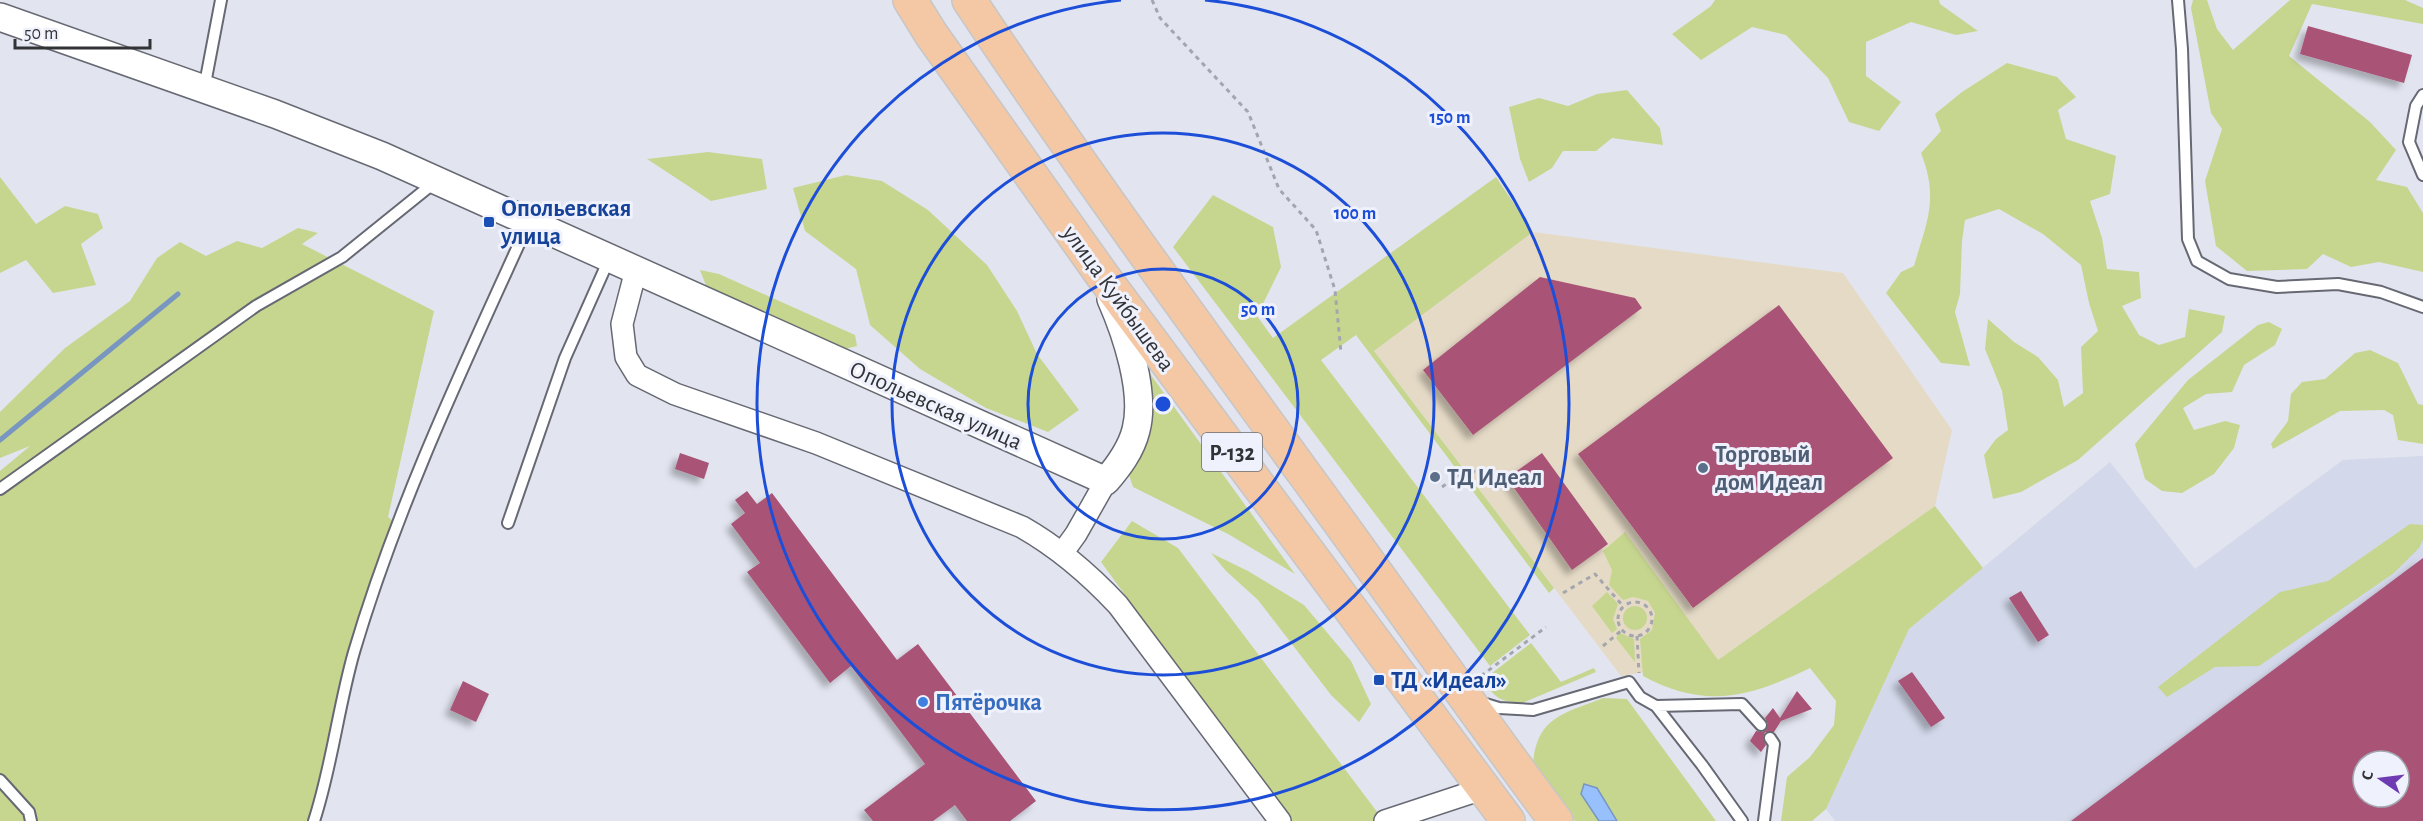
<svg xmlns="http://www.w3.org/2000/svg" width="2423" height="821" font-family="'Alegreya Sans',sans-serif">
  <defs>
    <filter id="shadow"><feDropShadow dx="-5.5" dy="5.5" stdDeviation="3" flood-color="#0004"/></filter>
  </defs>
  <rect width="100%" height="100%" fill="#e2e5f0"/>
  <path fill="#e5dac6" d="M1533,232l310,41 109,157 -17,76 -217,154 -97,16 -247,-325z"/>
  <path fill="#d3d8ea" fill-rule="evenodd" d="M2423,456v365h-588l-9,-12 83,-180 201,-167 85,107 148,-109zM2363,761h36v36h-36z"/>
  <path fill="#c6d68f" d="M1715,0h224l1,4 38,27 -22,4 -45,-13 -45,20v34l35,26 -22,29 -30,-9 -21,-44 -42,-43 -34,-8 -51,33 -29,-26 39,-28z
    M2193,0h14l10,29 16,21 57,-50h115l18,8v16l-111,-20 -23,52 81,66 26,28 -20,30 31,7 16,26v59l-44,-10 -28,5 -28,-13 -16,15 -60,2 -31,-25 -11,-65 17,-52 -11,-16 -20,-105z
    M2007,63l50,14 19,20 -18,13 8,29 50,17 -6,38 -20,7 12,37 5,31 32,3 2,26 -19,8 17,29 20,10 26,-8 4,-28 36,7 -3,16 -144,128 -57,32 -28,7 -9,-44 12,-16 12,-9 -6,-39 -17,-42 3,-30 26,23 24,15 20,23 6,27 19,-14 -2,-46 17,-16 -9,-28 -8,-38 -38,-31 -44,-25 -34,11 -3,21 -2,53 -5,18 15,54 -29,-3 -55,-70 15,-21 13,-6c13,-45 25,-67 7,-113l20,-22 -6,-17 27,-22z
    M1627,90l33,38 3,17 -51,-7 -16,13h-33l-11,17 -23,14 -9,-23 -11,-52 30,-9 29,8 29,-12z
    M708,152l54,7 5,30 -56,12 -64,-42z
    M846,175l36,6 46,29 59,55 30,46 20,43 42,56 -31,22 -62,-24 -66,-39 -50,-44 -14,-56 -51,-38 -12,-43z
    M0,177l36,47 29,-18 33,8 5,14 -22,16 15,41 -43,8 -27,-33 -26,13z
    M1496,177l37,55 -159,119 180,237 -5,5 -193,-258 -35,25 209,275 -40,31 -317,-419 40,-52 60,32 8,40 -24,49 16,22z
    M298,228l20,5 -16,11 132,67 -46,206 5,4 -11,44 -6,8 -55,248h-321v-350l30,-25 -30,12v-46l65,-64 65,-47 27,-43 23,-16 26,14 31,-15 25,7z
    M700,270l19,4 136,61 2,11 -12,3 -138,-61z
    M2269,322l13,7 -7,16 -31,20 -12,27 -26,2 -23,14 11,22 31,-9 15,4 -6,23 -20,26 -32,19 -20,-2 -17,-12 -10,-35 53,-64 70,-55z
    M2370,350l28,13 20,41 5,1v39l-25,-4 -5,-25 -9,-5 -44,1 -67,38 -2,-5 17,-23 3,-27 11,-12 23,-3 30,-26z
    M1143,364l152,210 -67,-40 -95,-47 -5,-15c28,-33 27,-69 15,-108z
    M1935,506l48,62 -74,61 -83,180 -14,12h-31l6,-44 23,-20 24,-32 2,-24 -26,-33c-60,29 -104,42 -167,8l-3,-37 12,-9 3,-17 -7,-12 -15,-4 -10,3 -14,-15 3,-15 -9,-19 22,-19 93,128z
    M1132,521l46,27 206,273h-94l-189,-259z
    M2410,524l13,1v15l-4,8 -25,25 -135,93 -44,1 -48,30 -9,-10 122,-95 48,-11z
    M1211,553l37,18 56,34 47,56 20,43 -12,18 -28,-27 -73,-95 -32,-29z
    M1607,592l11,12 -5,15 4,10 -5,4 -20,-27z
    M1623 618a12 12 0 1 1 24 0a12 12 0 1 1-24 0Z
    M1620,633l14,6 1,23 -19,-24z
    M1531,643l30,39 33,-14 2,4 -74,31c-22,-1 -27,-5 -39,-23z
    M1603,698l24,1 89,122h-141l-42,-55c3,-49 30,-52 70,-68z"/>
  <path fill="#97c0fc" stroke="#7996c1" stroke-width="1.5" d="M1584,784l13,4 20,33h-18l-18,-27z"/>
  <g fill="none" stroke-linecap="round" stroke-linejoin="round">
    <path stroke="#7996c1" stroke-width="5" d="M0,440l178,-146"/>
  </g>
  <path fill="#a95377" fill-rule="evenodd" filter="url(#shadow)" d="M2308,26l104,29 -8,28 -104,-29z
    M1540,277l95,21 7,10 -169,127 -50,-65z
    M1779,305l114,153 -200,150 -115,-154z
    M680,453l29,10 -5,16 -29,-10z
    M1542,453l66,91 -36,26 -65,-92z
    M747,491l10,13 15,-11 125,167 21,-16 118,157 -26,20h-43l-12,-16 -22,16h-60l-9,-11 61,-46 -74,-98 -21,17 -83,-111 13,-9 -29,-39 14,-11 -10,-13z
    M2423,558v263h-352zM2363,761h36v36h-36z
    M2021,591l28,44 -11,7 -29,-44z
    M1912,672l33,46 -14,9 -33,-46z
    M463,681l26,13 -13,28 -26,-12z
    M1797,691l15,18 -31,12 -7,11h-9l-2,6 3,7 -5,7 -11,-11 6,-10 6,1 4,-2 2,-6 -3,-6 8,-10 7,10z"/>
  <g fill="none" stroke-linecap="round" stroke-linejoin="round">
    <defs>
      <path id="service" d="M2178,0l4,49 6,190 9,22 32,18 48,8 61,-3 43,8 42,15
        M204,89l17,-89
        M2423,95l-7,11 -7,36 14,33
        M0,489l256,-183 86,-49 93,-75
        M508,523l57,-165 45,-101
        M1479,702l20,6 34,2 96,-28 11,15 16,9 46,59 40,56
        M1656,706l86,-2 19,21
        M0,780l29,32 2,9
        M314,821c18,-55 24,-113 40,-169 44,-149 111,-289 175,-430
        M1764,821l10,-77 -4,-6"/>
      <path id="minor" d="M636,270l-14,54 4,33 11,18 38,19 141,49 206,84c37,21 67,47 96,78l162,216
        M1063,552l13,-18 30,-53
        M1385,821l97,-32"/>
      <path id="tertiary" d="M0,17l275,97 107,42 724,325c13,-15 25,-31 30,-51 10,-38 -10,-97 -25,-131"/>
      <path id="trunk" d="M910,0l21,34 171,241 406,546
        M969,0c107,161 221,316 334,472 85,116 167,234 253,349"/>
    </defs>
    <use href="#service" stroke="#666973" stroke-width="14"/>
    <use href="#minor" stroke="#666973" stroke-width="24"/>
    <use href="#tertiary" stroke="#666973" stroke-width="30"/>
    <use href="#trunk" stroke="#c6c6c7" stroke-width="36"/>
    <path stroke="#a4a6ae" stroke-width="3" stroke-dasharray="4.5 4.5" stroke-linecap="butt" d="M1152,0l8,18 88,94 31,77 37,41 19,60 6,63
      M1442,487l25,-18 8,3
      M1563,593l32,-19 28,32
      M1618 619a17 17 0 1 1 34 0a17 17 0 1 1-34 0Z
      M1637,636l2,37
      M1603,646l19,-16
      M1481,676l65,-49"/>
    <use href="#service" stroke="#fff" stroke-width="10"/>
    <use href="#minor" stroke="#fff" stroke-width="21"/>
    <use href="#tertiary" stroke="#fff" stroke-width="27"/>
    <use href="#trunk" stroke="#f4c8a4" stroke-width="33"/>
  </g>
  <g fill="none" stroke="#1d4ed8" stroke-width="3">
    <circle cx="1163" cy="404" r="135"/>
    <circle cx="1163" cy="404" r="271"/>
    <path d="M1205 0A406 406 0 1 1 1121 0"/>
  </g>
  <g fill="#1a4fb4" stroke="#eff2fd" stroke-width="2">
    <rect x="483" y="216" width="12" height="12" rx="3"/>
    <rect x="1373" y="674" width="12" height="12" rx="3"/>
  </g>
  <g fill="#5c6f8a" stroke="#eff2fd" stroke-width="2">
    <circle cx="1703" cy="468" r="6"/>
    <circle cx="1435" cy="477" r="6"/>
  </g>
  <circle fill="#3f7fe0" stroke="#eff2fd" stroke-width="2" cx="923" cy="702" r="6"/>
  <g text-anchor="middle" stroke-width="6" stroke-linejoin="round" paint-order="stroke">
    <rect fill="#eff2fd" stroke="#6b6c72" stroke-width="1.5" x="1202" y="433" width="60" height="38" rx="4.5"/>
    <g font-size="22" font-weight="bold" fill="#323337">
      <text x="1232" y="460">Р-132</text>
    </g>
    <g font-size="24" font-weight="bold" fill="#164399" stroke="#eff2fd" text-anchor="start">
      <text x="501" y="216">Опольевская<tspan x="501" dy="28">улица</tspan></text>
      <text x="1391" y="688">ТД «Идеал»</text>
    </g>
    <g font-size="24" fill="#323337" stroke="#eff2fd">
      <text transform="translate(1119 298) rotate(54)" y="8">улица Куйбышева</text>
      <text transform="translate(936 405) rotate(24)" y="8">Опольевская улица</text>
    </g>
    <g font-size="24" font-weight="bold" fill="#4e5e75" stroke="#eff2fd" text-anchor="start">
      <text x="1715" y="462">Торговый<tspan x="1715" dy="28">дом Идеал</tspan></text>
      <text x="1447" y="485">ТД Идеал</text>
    </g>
    <g font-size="24" font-weight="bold" fill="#366cbe" stroke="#eff2fd" text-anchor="start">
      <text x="935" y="710">Пятёрочка</text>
    </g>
  </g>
  <circle cx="1163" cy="404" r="9" fill="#1d4ed8" stroke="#eff2fd" stroke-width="3"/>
  <g font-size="18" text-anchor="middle" font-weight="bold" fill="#1d4ed8" stroke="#eff2fd" stroke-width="6" stroke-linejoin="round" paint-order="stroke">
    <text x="1450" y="123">150 m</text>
    <text x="1355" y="219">100 m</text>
    <text x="1258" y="315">50 m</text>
  </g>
  <g transform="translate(2381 779) rotate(284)"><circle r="28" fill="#eff2fd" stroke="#a3a6ae" stroke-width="1.5"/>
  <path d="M0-4.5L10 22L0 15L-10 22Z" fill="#6e3bb2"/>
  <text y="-9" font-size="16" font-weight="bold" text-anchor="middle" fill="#323337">С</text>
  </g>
  <path d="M15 39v9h135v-9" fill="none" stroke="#323337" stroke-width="3"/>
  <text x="24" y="39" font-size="18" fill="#323337" stroke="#eff2fd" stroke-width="4.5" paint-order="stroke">50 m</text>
</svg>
